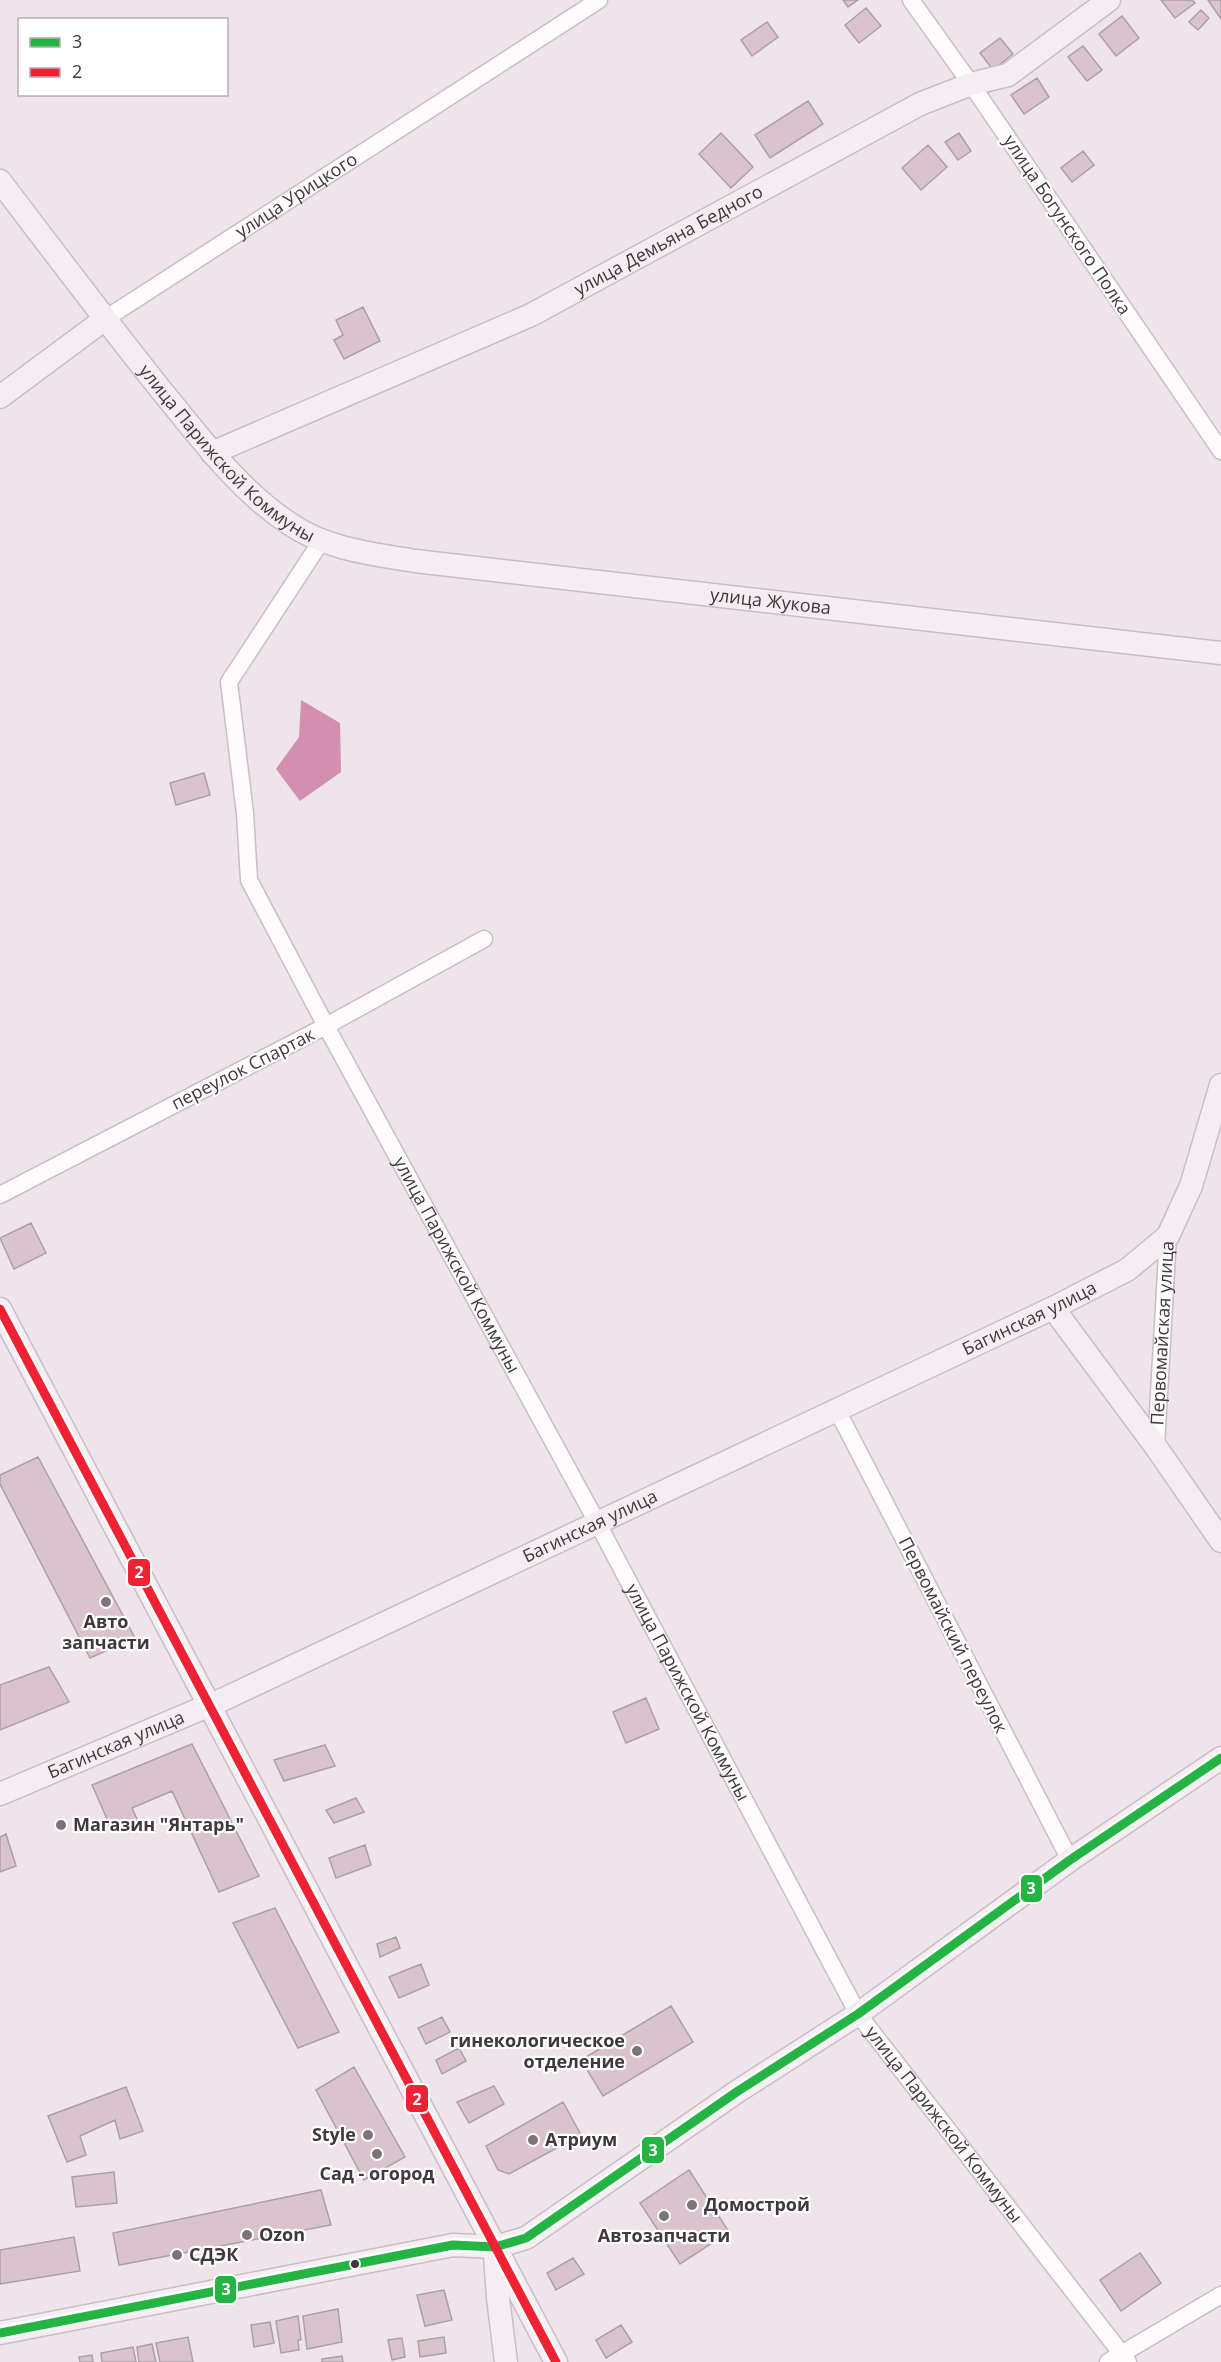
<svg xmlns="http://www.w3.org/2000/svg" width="1221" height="2362" font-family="'Open Sans',sans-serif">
  <rect width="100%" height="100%" fill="#efe4e9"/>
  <path fill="#d28fb0" d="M301,700l39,23 1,49 -41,29 -24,-32 23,-32z"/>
  <path fill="#dbc3ce" stroke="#aaa1a5" stroke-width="1.5" d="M843,0h15l-10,7z
    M1161,0h31l3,3 -20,15z
    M1208,0h13v19z
    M866,8l15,18 -22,17 -14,-18z
    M1201,10l8,8 -11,12 -9,-8z
    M1122,16l17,22 -23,18 -17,-22z
    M767,22l11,15 -26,19 -11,-16z
    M1000,38l13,16 -20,16 -13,-17z
    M1083,46l19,24 -15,11 -19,-24z
    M1037,78l12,19 -25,17 -13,-19z
    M808,101l15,23 -53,34 -15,-23z
    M721,133l32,34 -22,21 -32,-34z
    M959,133l12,18 -13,9 -13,-18z
    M928,145l19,22 -26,23 -19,-22z
    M1083,151l11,14 -22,17 -11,-14z
    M363,307l17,34 -36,18 -10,-19 9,-5 -7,-15z
    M204,773l6,22 -34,10 -6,-22z
    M31,1223l15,30 -32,16 -14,-31z
    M38,1457l97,181 -45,20 -90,-174v-9z
    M49,1667l20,35 -69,28v-45z
    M646,1698l13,31 -33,14 -13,-31z
    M192,1744l67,132 -40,16 -47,-101 -40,17 6,13 -27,7 -19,-43z
    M325,1745l10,21 -51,15 -10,-21z
    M356,1798l8,14 -30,11 -8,-13z
    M6,1834l10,32 -16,6v-35z
    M365,1845l6,20 -35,13 -7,-20z
    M275,1908l64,124 -41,16 -65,-125z
    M396,1937l4,11 -20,9 -3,-13z
    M421,1964l8,21 -30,13 -10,-21z
    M671,2006l22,36 -90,54 -22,-36z
    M442,2017l8,15 -24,12 -8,-16z
    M459,2048l7,13 -24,13 -6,-14z
    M354,2067l51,90 -41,23 -48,-90z
    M494,2086l10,18 -35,19 -12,-21z
    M126,2087l17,44 -23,8 -5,-19 -35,16 6,19 -19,7 -19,-46z
    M563,2102l18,33 -72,39 -11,-4 -12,-24z
    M689,2170l40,62 -49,32 -40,-61z
    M114,2172l3,31 -41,4 -4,-30z
    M321,2190l10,35 -212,40 -6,-32z
    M74,2237l6,34 -80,13v-34z
    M1140,2253l21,30 -40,28 -21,-31z
    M573,2258l11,16 -28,16 -9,-17z
    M444,2290l8,30 -27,6 -8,-31z
    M338,2309l4,33 -35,7 -4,-33z
    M298,2316l3,24h-3l1,10 -18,3 -5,-32z
    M270,2322l4,21 -20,4 -3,-22z
    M621,2325l11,17 -26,16 -10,-18z
    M188,2337l5,25h-33l-4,-19z
    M444,2337l2,16 -26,4 -2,-16z
    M402,2338l3,19 -13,3 -4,-20z
    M152,2344l4,18h-17l-2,-15z
    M133,2347l3,15h-34l-1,-9z
    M92,2355l1,7h-13l-1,-5z
    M342,2356l1,6h-21v-3z"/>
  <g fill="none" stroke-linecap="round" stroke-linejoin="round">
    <defs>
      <g id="street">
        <path d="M911,0l60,84 250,367"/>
        <path id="s1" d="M105,319l494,-319"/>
        <path id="s2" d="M322,540l-93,142 16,131 4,67 77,146 272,498 260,490 270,348"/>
        <path d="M0,1195l326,-169 158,-87"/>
        <path d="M837,1410l233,450"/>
        <path id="s3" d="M1156,1447l12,-211"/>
        <path d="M1108,2362l113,-67"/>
      </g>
      <g id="secondary">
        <path id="s4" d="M0,181c53,70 106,140 161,209 39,47 77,100 129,134 36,25 83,30 125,37l806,92"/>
        <path d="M0,397l105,-78"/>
        <path id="s5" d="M212,453l319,-138 389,-211 51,-20 37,-9 101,-75"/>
        <path d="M1053,1308l103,139 65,94"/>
        <path d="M0,1309l556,1053"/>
        <path id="s6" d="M0,1794l224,-95 829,-391 74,-38 41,-34 23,-50 30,-101"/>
        <path d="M495,2255l3,43 8,64"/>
        <path d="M0,2333l453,-88 42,2 31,-9 212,-147 120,-77 212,-154 151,-102"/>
      </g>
    </defs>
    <use href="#street" stroke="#c7bfc3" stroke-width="19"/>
    <use href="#secondary" stroke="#c7bfc3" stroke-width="25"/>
    <use href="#street" stroke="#fdfbfc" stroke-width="16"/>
    <use href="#secondary" stroke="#f4eef2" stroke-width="22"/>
    <defs>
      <path id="bus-1" d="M0,2333l453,-88 42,2 31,-9 212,-147 120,-77 212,-154 151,-102"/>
      <path id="bus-2" d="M0,1309l556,1053"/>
    </defs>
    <use href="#bus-1" stroke="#fff" stroke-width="14"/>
    <use href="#bus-2" stroke="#fff" stroke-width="14"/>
    <use href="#bus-1" stroke="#24b444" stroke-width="9"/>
    <use href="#bus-2" stroke="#e23" stroke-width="9"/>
  </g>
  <g fill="#7d7478" stroke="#fff" stroke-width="2">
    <circle cx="106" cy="1602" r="6"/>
    <circle cx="61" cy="1825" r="6"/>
    <circle cx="637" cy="2051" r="6"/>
    <circle cx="368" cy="2135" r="6"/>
    <circle cx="533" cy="2140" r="6"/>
    <circle cx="377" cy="2154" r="6"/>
    <circle cx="692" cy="2205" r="6"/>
    <circle cx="664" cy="2216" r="6"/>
    <circle cx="247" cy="2235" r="6"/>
    <circle cx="177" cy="2255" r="6"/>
  </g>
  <circle fill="#40383b" stroke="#fff" stroke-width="2" cx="355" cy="2264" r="5"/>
  <g text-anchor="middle" stroke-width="4.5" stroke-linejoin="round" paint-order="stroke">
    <g font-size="18" fill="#40383b" stroke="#fff">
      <text dy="6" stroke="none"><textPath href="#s1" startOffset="228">улица Урицкого</textPath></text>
      <text transform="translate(1067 225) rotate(56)" y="6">улица Богунского Полка</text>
      <text dy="6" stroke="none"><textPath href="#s5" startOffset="504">улица Демьяна Бедного</textPath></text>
      <text dy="6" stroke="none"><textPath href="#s4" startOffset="356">улица Парижской Коммуны</textPath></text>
      <text dy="6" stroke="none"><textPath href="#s4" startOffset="940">улица Жукова</textPath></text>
      <text transform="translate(243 1069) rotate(-27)" y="6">переулок Спартак</text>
      <text dy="6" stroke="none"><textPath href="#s2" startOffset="806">улица Парижской Коммуны</textPath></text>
      <text dy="6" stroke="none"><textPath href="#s6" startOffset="1134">Багинская улица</textPath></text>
      <text dy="6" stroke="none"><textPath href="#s3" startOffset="114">Первомайская улица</textPath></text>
      <text dy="6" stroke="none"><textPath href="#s6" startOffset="648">Багинская улица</textPath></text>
      <text transform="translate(953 1635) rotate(63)" y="6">Первомайский переулок</text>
      <text dy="6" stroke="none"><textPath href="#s2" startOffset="1292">улица Парижской Коммуны</textPath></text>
      <text dy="6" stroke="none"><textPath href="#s6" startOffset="126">Багинская улица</textPath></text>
      <text dy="6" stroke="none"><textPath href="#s2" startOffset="1796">улица Парижской Коммуны</textPath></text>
    </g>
    <g font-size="18" font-weight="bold" fill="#40383b" stroke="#fff" text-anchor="start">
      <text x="106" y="1628" text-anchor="middle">Авто<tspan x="106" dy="21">запчасти</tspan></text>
      <text x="73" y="1831">Магазин "Янтарь"</text>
      <text x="625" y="2047" text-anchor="end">гинекологическое<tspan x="625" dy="21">отделение</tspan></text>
      <text x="356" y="2141" text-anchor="end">Style</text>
      <text x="545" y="2146">Атриум</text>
      <text x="377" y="2180" text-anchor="middle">Сад - огород</text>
      <text x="704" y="2211">Домострой</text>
      <text x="259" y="2241">Ozon</text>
      <text x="664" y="2242" text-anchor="middle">Автозапчасти</text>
      <text x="189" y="2261">СДЭК</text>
    </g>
  </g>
  <g stroke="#fff" stroke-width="2">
    <rect x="127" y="1558" width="24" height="29" rx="6" fill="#e23"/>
    <rect x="1020" y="1874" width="23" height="29" rx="6" fill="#24b444"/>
    <rect x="405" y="2084" width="24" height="29" rx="6" fill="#e23"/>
    <rect x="641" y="2136" width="24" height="28" rx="6" fill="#24b444"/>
    <rect x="214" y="2275" width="23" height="29" rx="6" fill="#24b444"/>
  </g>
  <g font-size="16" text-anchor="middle" font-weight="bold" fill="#fff">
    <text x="139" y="1578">2</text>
    <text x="1031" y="1894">3</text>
    <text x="417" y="2105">2</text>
    <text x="653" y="2156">3</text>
    <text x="226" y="2295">3</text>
  </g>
  <rect x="18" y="18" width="210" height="78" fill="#ffffff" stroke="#b3afb1" stroke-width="1.5"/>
  <rect x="30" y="38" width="30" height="9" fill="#24b444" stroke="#b3afb1" stroke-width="1.5"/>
  <text x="72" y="48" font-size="18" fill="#40383b">3</text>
  <rect x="30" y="68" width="30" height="9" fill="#ee2233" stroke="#b3afb1" stroke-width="1.5"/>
  <text x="72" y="78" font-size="18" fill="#40383b">2</text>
</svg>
